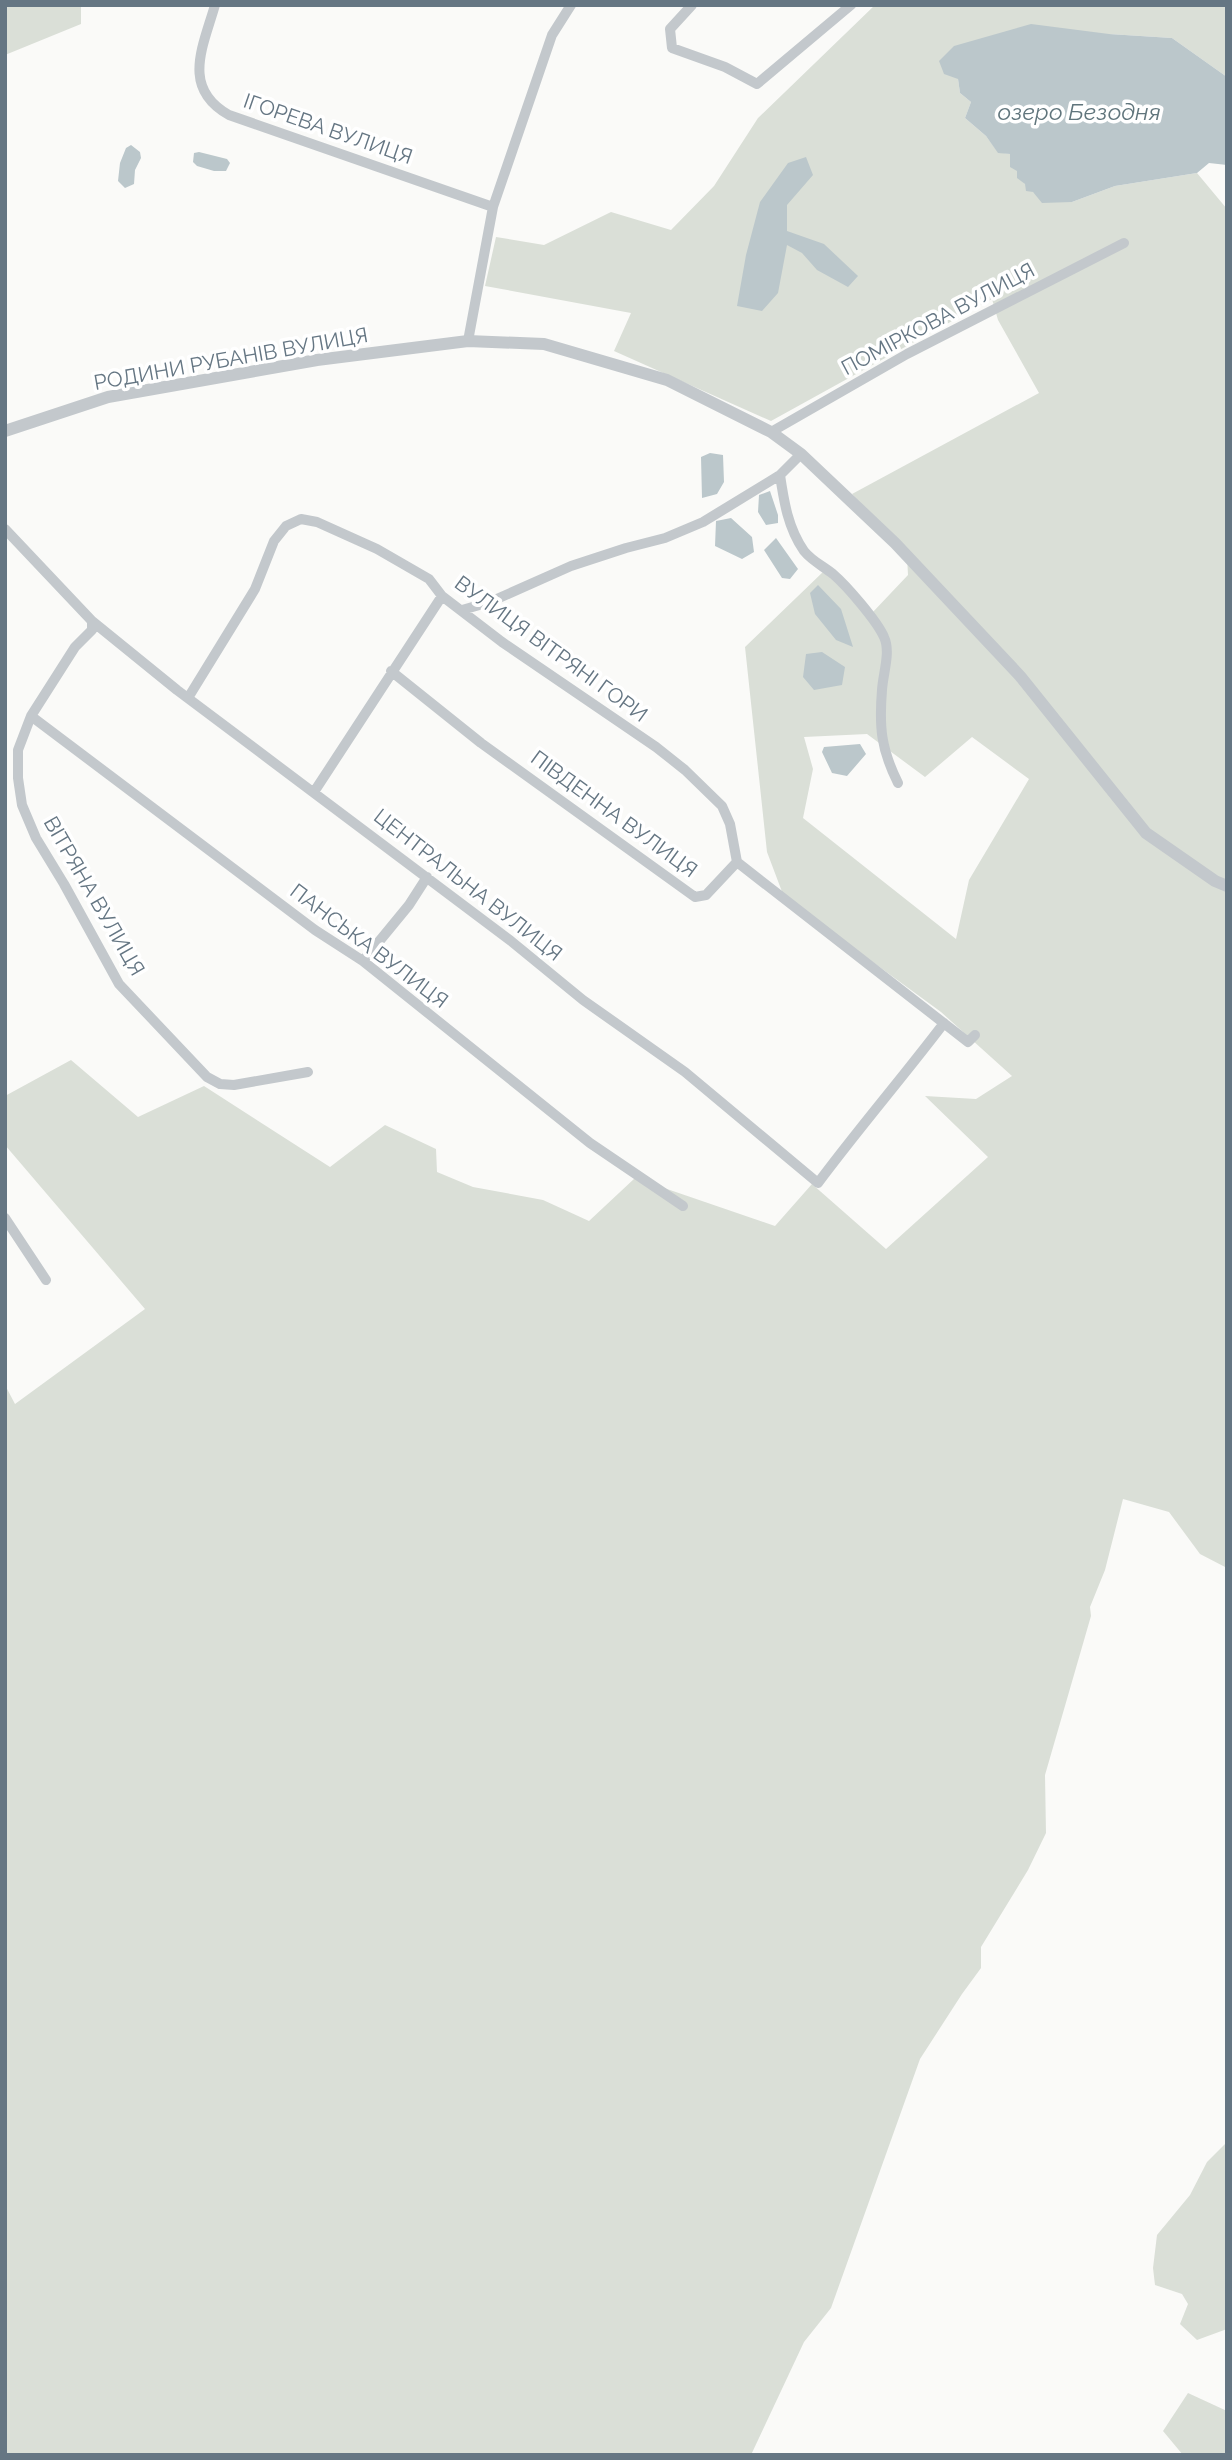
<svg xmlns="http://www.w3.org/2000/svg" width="1232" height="2460" font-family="Raleway,sans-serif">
  <rect width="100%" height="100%" fill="#fafaf8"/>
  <path fill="#dadfd7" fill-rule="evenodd" d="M5,5h76v19l-76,31z
    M875,5h352v72l-55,-39 -63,-4 -151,45 2,14 11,9 -6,16 21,18 12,16 12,2 15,30 8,8 39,10 43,-16 82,-13 30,36v1359l-27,-14 -31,-42 -46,-13 -18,71 -15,37 1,9 -46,159 1,58 -18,37 -47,77v21l-19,26 -42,65 -89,249 -27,34 -53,113h-746v-1070l10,19 130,-95 -140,-164v-49l66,-36 67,57 66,-31 126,81 55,-42 51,24 1,23 36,15 70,13 46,21 46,-43 140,48 37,-42 74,65 102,-92 -63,-61 51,3 36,-23 -71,-64 -157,-115 -17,-45 -22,-205 79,-76 48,42 36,-38 -1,-19 -55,-62 187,-101 -41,-73 -6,-21 -221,122 -157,-70 17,-38 -146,-27 11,-49 48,8 67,-33 60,18 43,-44 44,-68zM867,734l58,43 47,-40 57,42 -60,101 -13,59 -153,-121 10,-49 -9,-32z
    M1227,2142v187l-30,11 -17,-16 8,-20 -6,-10 -27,-9 -2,-17 4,-33 33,-40 17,-33z
    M1188,2393l39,18v44h-44l-20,-24z"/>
  <path fill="#bbc7cb" d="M1031,24l78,10 63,4 55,39v88l-18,-2 -12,10 -82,13 -43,16 -30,1 -9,-11 -7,-1 -1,-7 -8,-6v-7l-7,-4v-13l-12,-1 -12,-17 -21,-18 6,-16 -11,-9 -2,-14 -14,-5 -5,-13 15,-15z
    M131,145l9,7 1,6 -6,12 -1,14 -9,4 -7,-7 2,-18 6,-15z
    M199,152l28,7 3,4 -4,8h-12l-17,-5 -4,-4 1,-9z
    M806,157l7,18 -26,30v26l37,13 34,32 -10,11 -31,-17 -15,-17 -15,-8 -9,48 -16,18 -25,-5 9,-51 14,-53 28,-39z
    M710,453l13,2 1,27 -7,12 -15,4 -1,-41z
    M770,491l8,24v8l-12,2 -8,-13 1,-17z
    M731,518l21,19 2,15 -12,7 -27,-13 1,-25z
    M776,538l22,31 -8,10 -8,-1 -18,-28z
    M818,585l23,24 12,38 -17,-7 -21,-26 -5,-21z
    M822,652l23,15 -3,18 -28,5 -11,-13 3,-23z
    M860,744l6,10 -19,22 -15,-3 -10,-21 2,-5z"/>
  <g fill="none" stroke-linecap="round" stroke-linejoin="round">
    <path stroke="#c3c8cc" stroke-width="10" d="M215,5c-12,42 -34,83 14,110l264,92
      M692,5l-22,24 2,19 53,19 32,17 94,-79
      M468,341l25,-134 59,-172 19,-30
      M771,432l136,-78 217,-111
      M780,475c4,27 8,53 24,76 8,10 19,15 29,23 14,12 44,47 51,63 7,15 -1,36 -2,53 -3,37 -1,59 16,93
      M5,529l87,92v9l-17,17 -44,69 -13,34v28l4,27 14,33 28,46 55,100 88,93 13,7 14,1 74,-13
      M462,610l28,-8 81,-36 55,-18 39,-10 38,-16 77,-47 21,-21
      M92,621l85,69 334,251 72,59 102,72 133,111c41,-55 85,-106 126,-160
      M391,671l90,72 214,154 11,-2 31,-33
      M188,698l67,-109 19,-48 12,-15 15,-7 16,3 60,27 52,30 13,17 60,46 154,105 29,23 37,36 8,18 7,38
      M31,716l284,214 48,31 227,182 93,63
      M314,792l128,-196
      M737,862l231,180 7,-7
      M363,961l46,-56 18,-28
      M5,1218l41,62"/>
    <path stroke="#c3c8cc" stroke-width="12" d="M5,431l103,-34 209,-37 151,-19 76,3 123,36 104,52 30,22 94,89 125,133 126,157 69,48 12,5"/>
  </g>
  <g text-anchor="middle" stroke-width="7" stroke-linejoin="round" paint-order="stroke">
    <g font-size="21" fill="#657683" stroke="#fff">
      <text transform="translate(328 129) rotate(19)" y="7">ІГОРЕВА ВУЛИЦЯ</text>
      <text transform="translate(938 319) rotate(-28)" y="7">ПОМІРКОВА ВУЛИЦЯ</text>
      <text transform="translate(231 359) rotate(-10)" y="7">РОДИНИ РУБАНІВ ВУЛИЦЯ</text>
      <text transform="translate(551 649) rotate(36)" y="7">ВУЛИЦЯ ВІТРЯНІ ГОРИ</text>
      <text transform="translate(614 814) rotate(36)" y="7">ПІВДЕННА ВУЛИЦЯ</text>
      <text transform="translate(468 885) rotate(38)" y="7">ЦЕНТРАЛЬНА ВУЛИЦЯ</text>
      <text transform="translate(94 896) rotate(60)" y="7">ВІТРЯНА ВУЛИЦЯ</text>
      <text transform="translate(369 946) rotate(37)" y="7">ПАНСЬКА ВУЛИЦЯ</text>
    </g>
    <g font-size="23" font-style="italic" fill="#60757c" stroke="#fff">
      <text x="1079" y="120">озеро Безодня</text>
    </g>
  </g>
  <rect width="1232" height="2460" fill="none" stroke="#657683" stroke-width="14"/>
</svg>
